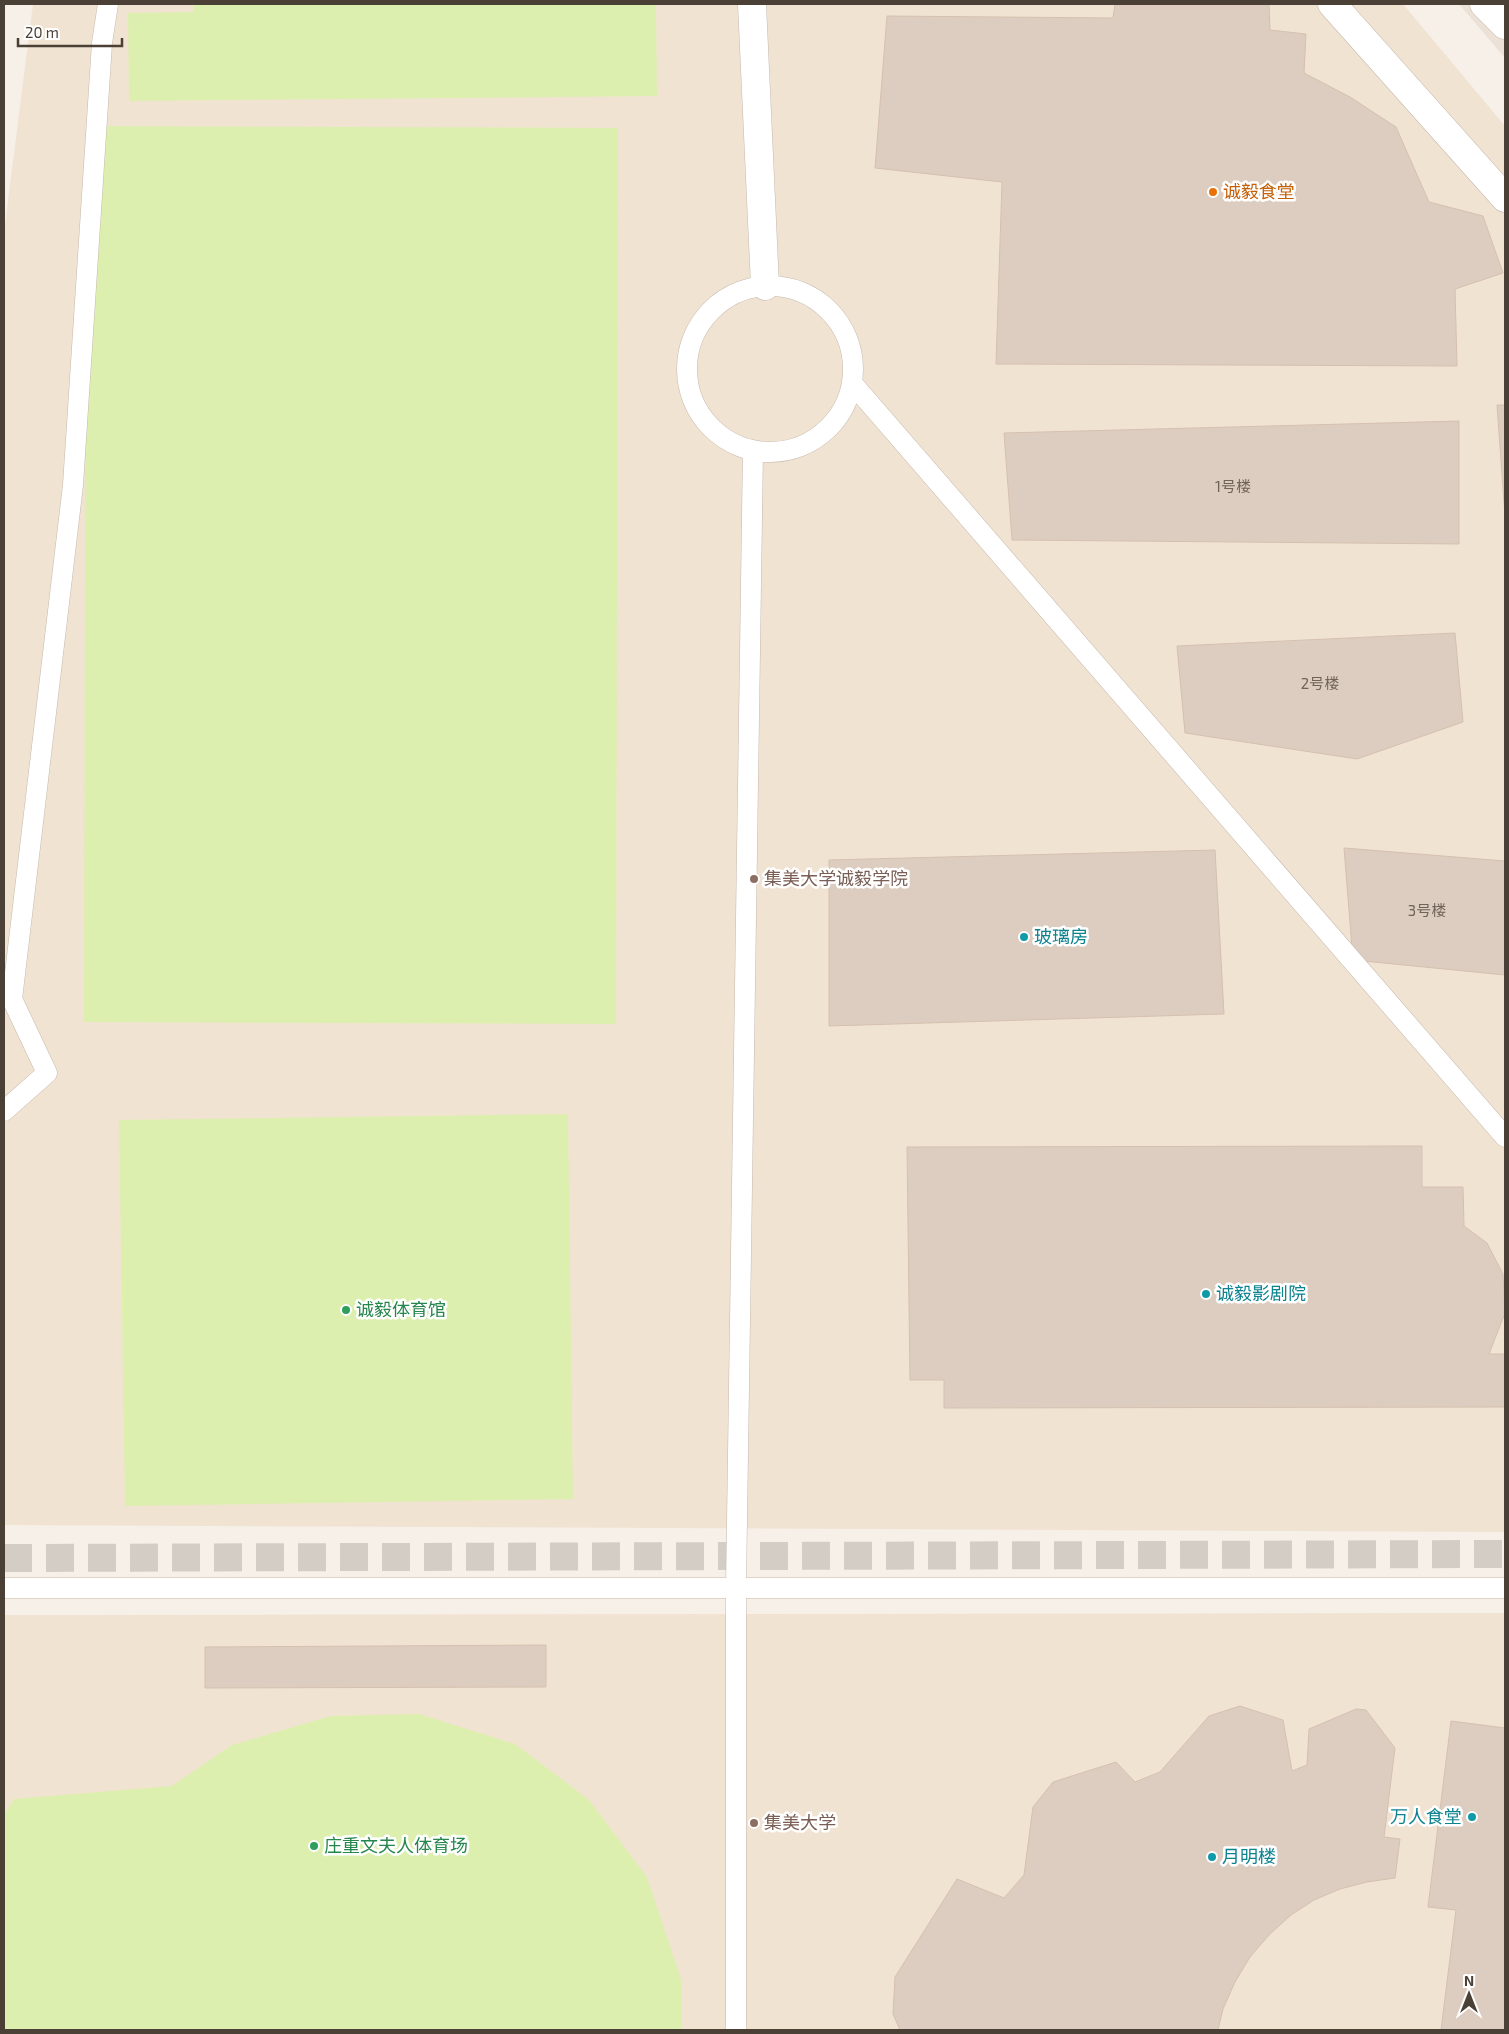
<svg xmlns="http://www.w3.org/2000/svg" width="1509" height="2034" font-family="'Exo 2','Noto Sans SC',sans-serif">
  <rect width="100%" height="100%" fill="#f6f0e9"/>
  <path fill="#ebe1d7" d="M1459,4h46v54z"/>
  <path fill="#f1e3d2" d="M33,4h1370l102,122v1406l-1501,-7v-1293z
    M1505,1613v417h-1501v-415z"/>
  <path fill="#ddefae" d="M194,4h462l1,92 -528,5 -1,-88 66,-1z
    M86,126l532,2 -2,896 -532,-2z
    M568,1114l5,385 -448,7 -6,-386z
    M419,1714l96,30 74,56 58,77 34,102v51h-677v-215l10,-16 158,-13 60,-41 99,-29z"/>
  <path fill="#ddcdc0" stroke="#d5c0af" d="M1115,4h154l1,26 36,4 -2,39 46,24 46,30 33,75 54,14 20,57 -48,16 2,77 -461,-2 6,-182 -127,-14 12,-152 226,2z
    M1497,405h8v111z
    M1459,421v123l-447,-4 -8,-107z
    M1455,633l8,89 -106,37 -172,-26 -8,-87z
    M1344,848l161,13v114l-152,-15z
    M1215,850l9,164 -395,12v-166z
    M1422,1146v41h41l1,39 23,17 16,31 2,39 -16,41h16v53l-561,1v-28h-34l-3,-233z
    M546,1645v42l-341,1v-41z
    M1240,1706l43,14 9,51 15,-6 2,-36 47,-20 10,1 29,38 -11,89 16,2 -5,39 -28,4 -27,7 -26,11 -23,15 -22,20 -19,22 -15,25 -12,27 -5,21h-318l-7,-16 2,-37 62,-98 47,19 20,-23 9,-68 20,-25 63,-20 19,20 25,-10 49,-56z
    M1451,1721l54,7v302h-64l15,-120 -28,-3z"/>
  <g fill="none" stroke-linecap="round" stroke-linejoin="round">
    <path stroke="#d4cdc5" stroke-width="28" stroke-dasharray="28 14" stroke-linecap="butt" d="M4,1558l1501,-4"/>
    <defs>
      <path id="service" d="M687 369a83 83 0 1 1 166 0a83 83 0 1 1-166 0Z
        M852,383l653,754
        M4,1111l43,-38 -35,-74 61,-514 29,-442 6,-39
        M4,1588h1501
        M736,2030v-442l17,-1138"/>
      <path id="minor" d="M752,4l13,282
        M1332,4l173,194
        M1484,4l21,21"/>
    </defs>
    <use href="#service" stroke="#c6b9ad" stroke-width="21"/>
    <use href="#minor" stroke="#c6b9ad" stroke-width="29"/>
    <use href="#service" stroke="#fff" stroke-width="20"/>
    <use href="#minor" stroke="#fff" stroke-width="28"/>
  </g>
  <circle fill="#e8710a" stroke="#fff" stroke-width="2" cx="1213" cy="192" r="5"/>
  <g fill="#8d6e63" stroke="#fff" stroke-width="2">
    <circle cx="754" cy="879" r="5"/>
    <circle cx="754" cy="1823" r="5"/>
  </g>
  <g fill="#0f9aa8" stroke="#fff" stroke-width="2">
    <circle cx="1024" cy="937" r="5"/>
    <circle cx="1206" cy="1294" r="5"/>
    <circle cx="1472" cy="1817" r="5"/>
    <circle cx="1212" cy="1857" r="5"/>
  </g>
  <g fill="#2e9e5b" stroke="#fff" stroke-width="2">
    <circle cx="346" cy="1310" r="5"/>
    <circle cx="314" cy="1846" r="5"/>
  </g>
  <g text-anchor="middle" stroke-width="5" stroke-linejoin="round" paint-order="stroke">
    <g font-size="15" fill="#706358">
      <text x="1233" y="492">1号楼</text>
      <text x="1320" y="689">2号楼</text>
      <text x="1427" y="916">3号楼</text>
    </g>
    <g font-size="18" fill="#c56008" stroke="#fff" text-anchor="start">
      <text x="1223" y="198">诚毅食堂</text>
    </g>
    <g font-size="18" fill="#785e54" stroke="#fff" text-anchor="start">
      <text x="764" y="885">集美大学诚毅学院</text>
      <text x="764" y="1829">集美大学</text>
    </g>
    <g font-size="18" fill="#0d838f" stroke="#fff" text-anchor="start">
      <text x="1034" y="943">玻璃房</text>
      <text x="1216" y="1300">诚毅影剧院</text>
      <text x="1462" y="1823" text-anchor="end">万人食堂</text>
      <text x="1222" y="1863">月明楼</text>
    </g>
    <g font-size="18" fill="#27864d" stroke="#fff" text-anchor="start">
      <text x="356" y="1316">诚毅体育馆</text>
      <text x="324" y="1852">庄重文夫人体育场</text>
    </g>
  </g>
  <rect width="1509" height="2034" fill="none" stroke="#4b4036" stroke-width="10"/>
  <g transform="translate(1469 1994)" stroke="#ffffff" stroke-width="4" paint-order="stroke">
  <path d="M0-4L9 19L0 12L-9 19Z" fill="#4b4036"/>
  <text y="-8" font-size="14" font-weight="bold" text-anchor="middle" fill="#4b4036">N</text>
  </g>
  <path d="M18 38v8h104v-8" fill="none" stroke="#4b4036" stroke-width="2.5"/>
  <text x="25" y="38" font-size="15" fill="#4b4036" stroke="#ffffff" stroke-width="4" paint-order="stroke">20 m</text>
</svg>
